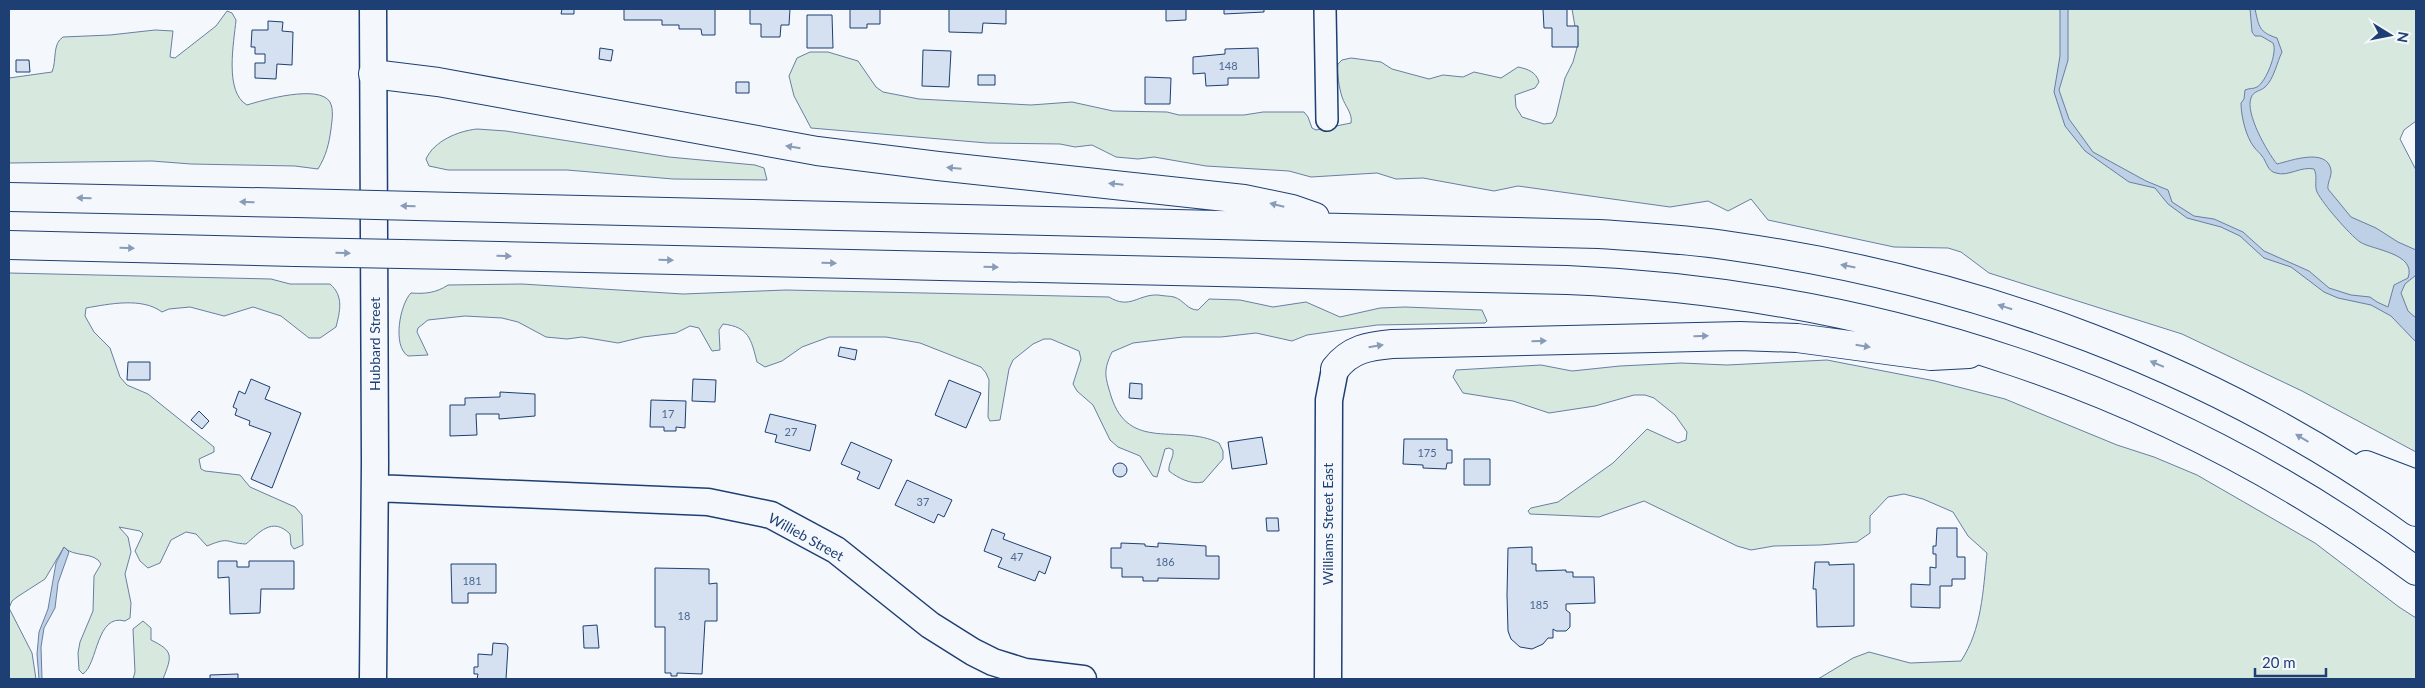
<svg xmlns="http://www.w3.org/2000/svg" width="2425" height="688" font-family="Lato,sans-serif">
  <rect width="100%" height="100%" fill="#f4f7fb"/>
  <path fill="#d7e8df" stroke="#687fa3" d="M1572,9h844v112l-12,9 -4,9 16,31v282l-114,-61 -120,-57 -193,-61 -28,-21 -13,-4 -54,-1 -126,-27 -17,-21 -23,12 -20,-10 -38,6 -152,-21 -24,5 -71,-13 -27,1 -19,-6 -66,4 -22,-6 -83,-5 -52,-9 -16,2 -22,-2 -24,-12 -17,2 -15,-3 -73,-1 -176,-15 -17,-32 -5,-20 8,-18 13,-6h18l30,9 18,26 7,5 36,7 112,6 41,-3 41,9 54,1 12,3h65l19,-3h41l4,5 4,11 4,2 35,-7c2,-9 -6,-17 -9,-26 -3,-10 -5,-22 -4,-33l4,-4 9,-2 30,4 11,7 37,10 14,-4 20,2 11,-5 27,6 17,-11c10,2 18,5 21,15l-4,6 -20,7 1,12 6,10 22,7 8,-1 4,-7 9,-38 8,-16 5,-18z
    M227,11l5,2 4,7c-2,22 -12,72 11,85 16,-5 72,-21 83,-3 4,8 2,18 1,27 -2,15 -5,27 -13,40l-23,-3 -104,-2 -39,-3 -143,2v-85l43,-6c5,-12 0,-28 11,-35l47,-2 45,-5 18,1 -3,26 5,1 41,-32z
    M477,129l29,2 163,26 86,8 9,3 3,12 -94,-1 -106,-9h-119l-19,-4 -3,-7c8,-18 32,-28 51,-30z
    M9,273l262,6 19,5h40c14,12 10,27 6,43l-16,11h-11l-28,-22 -28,-9 -29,9 -34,-9 -21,2 -7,3c-20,-15 -53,-8 -76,-4l-1,8 9,16 16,16 10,29 7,8 21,9 66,53v5l-15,7 2,10 4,2 35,4 10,12 45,20 7,8 1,30 -9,4 -3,-4 -1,-11c-18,-18 -31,-1 -44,10 -21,-1 -15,-8 -39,2l-11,-12 -10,-2 -15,8 -11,23 -12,5 -8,-7 -5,-10 8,-17 -3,-3 -21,-4 9,10 3,15 -6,22 6,29 -1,15 -5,3c-29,-8 -27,43 -42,53l-4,-4 -1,-17 2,-11 13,-31 1,-35 7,-12c-6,-13 -28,-6 -37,-17l-19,32 -28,18 -5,4 -3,7 23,45 4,26h-27z
    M522,284l161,10 103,-4 323,7c21,13 29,-3 49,-2 5,1 12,1 16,2 10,3 13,13 24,13l11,-11 31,1 33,7 33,-5 34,15 40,-9 25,-1 77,3 5,11 -2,2 -108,2 -70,10 -15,6 -36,-8 -35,4h-38l-50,6 -21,9c-9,19 -7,24 -1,44 18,57 68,27 108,47l4,8v8l-20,23c-12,3 -25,-4 -34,-11 -1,-8 5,-13 4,-21l-4,-2 -4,1 -8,28 -4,-1 -13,-20 -22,-9 -8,-7 -17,-35 -16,-14 -4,-7 8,-25 -2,-8 -28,-12h-7l-11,5 -20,16 -4,9 -9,51 -10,1 -2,-4 1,-37 -3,-7 -5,-6 -61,-24 -34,-6h-57l-27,10 -20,14 -17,6 -8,-5c-6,-23 -8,-35 -34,-38l-4,6 1,20 -8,1 -13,-23 -9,-2 -14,7 -33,4 -25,6 -36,-6 -15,2 -21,-2 -28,-15 -16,-4 -37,-2 -37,4 -10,8 -1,4 11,23 -20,1c-16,-10 -8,-52 3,-63 14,1 25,0 37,-8z
    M1827,360l108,21 70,18 112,46 37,12 43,18 118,68 84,64 17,11v61h-598l35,-21 16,-6 41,11 51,-2c21,-32 22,-70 26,-108l-19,-17 -15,-24 -30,-13 -19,-5 -16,3 -18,19v17l-13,9 -37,3 -46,1 -23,4 -14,-4 -93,-45 -45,16 -69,-3 -2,-3 3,-3 27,-6 55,-39 34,-34 31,14 8,-3 1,-8 -12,-17 -21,-17 -9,-3h-11l-39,11 -46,7 -36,-12 -50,-8 -10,-16 3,-7 85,-5 31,6 48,-5 61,-3 46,2z
    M143,621l8,7v12c23,11 21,16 12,39h-30l2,-7 -2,-43z"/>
  <path fill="#bed0e5" stroke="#687fa3" d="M2060,9h8v51l-9,30 10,29 24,33 53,29 22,9 4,12 22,14 20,3 29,13 21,19 45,20 20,17 22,7 19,2 7,5 11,5 6,-22 14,-7c9,-25 -36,-28 -48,-36 -11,-8 -37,-38 -43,-50 -3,-7 1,-16 -3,-23 -13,-3 -26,8 -38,4 -9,-2 -9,-11 -14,-17 -2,-3 -6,-6 -8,-9 -8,-10 -13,-31 -13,-44l3,-4 1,-9c4,-2 9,-1 12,-3 9,-5 21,-35 16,-44l-12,-7h-6l-3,-4 -2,-23h5c4,18 4,23 22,29l5,14c-5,10 -8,27 -17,35 -4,4 -12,4 -14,11 -6,15 16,54 26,66 13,-3 50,-17 54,6 1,6 -4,13 -3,19l23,28 25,11 22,14 18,8v25l-11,9 -4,9 7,18 8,7v24l-25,-26 -20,-11 -33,-7 -14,-6 -33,-25 -27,-9 -24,-22 -19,-9 -34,-9 -19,-14 -13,-16 -26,-6 -44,-31 -20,-25 -11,-34 6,-36z
    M64,547l5,5 -11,31 -3,25 -11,20 -3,19 1,32h-3l-2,-25 2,-22 9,-23 8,-46z"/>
  <path fill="#d5e0f0" stroke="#1d3f73" d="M562,9h12v5h-13z
    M624,9h91v26h-13l-1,-6h-22v-4h-17v-5h-38z
    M750,9h40l-1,16h-8l-1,12h-19v-13h-11z
    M850,9h30v15h-13v4h-17z
    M949,9h57v15l-23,-1 -1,10 -33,-1z
    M1166,9h20v11l-20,1z
    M1224,9h40v3l-40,2z
    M1543,9h24v17h11v21h-26v-19h-8z
    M807,15h25l1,33h-26z
    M268,21l15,1 -1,9 11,1 -1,33 -15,-1 -1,15 -21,-1v-15h10v-9h-10v-7h-4l1,-17h16z
    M600,48l13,2 -2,11 -12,-2z
    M1258,48l1,30h-31v7l-22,1 -1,-13 -12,1v-17l32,-3v-5z
    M923,50l28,1 -2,36 -27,-1z
    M16,60h13l1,12h-14z
    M978,75h17v10h-17z
    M1145,77l26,1 -1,26h-25z
    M736,82h13v11h-13z
    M840,347l17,3 -2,10 -17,-4z
    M128,362h22v18h-23z
    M251,379l19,8 -5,12 36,14 -29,75 -21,-9 20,-46 -22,-8 1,-4 -15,-6 2,-6 -4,-2 6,-16 6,3z
    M693,379l23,1 -1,22 -23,-1z
    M949,380l32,13 -15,35 -31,-13z
    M1130,383l12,1v15l-13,-1z
    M500,392l35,2v22l-36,3v-5h-23l1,21 -27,1v-31h15v-7l35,-1z
    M651,400l35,1 -1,27 -9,-1v4h-12v-4h-14z
    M199,411l10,10 -7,8 -11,-9z
    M770,414l46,11 -6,26 -35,-9 2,-7 -12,-3z
    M1262,437l5,27 -35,5 -4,-27z
    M1404,439h43v11h5v13h-5l-1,6 -23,-1v-3l-20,-1z
    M851,442l41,18 -13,29 -22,-10 3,-7 -19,-8z
    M1464,459h26v26h-26z
    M1113 470a7 7 0 1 1 14 0a7 7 0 1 1-14 0Z
    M907,480l45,20 -8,17 -6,-3 -4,9 -39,-18z
    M1266,518h12l1,13h-12z
    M1937,528h20v29h8v22h-13v7h-12v22l-29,-1v-23l19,1v-18l6,1v-14h-3v-8h3z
    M992,529l13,5 -2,5 48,18 -6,17 -6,-3 -4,10 -37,-14 4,-9 -18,-7z
    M1121,543l24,1v2l13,1v-4l48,3v10h13v23l-61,-1v3h-15v-4h-21v-9h-11v-20h10z
    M1532,547v17h4v7l30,-1v2h7v5h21l1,26 -29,1v6l4,3v14l-4,4h-10l-3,-2v9h-5l-5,6 -11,5 -12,-2 -9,-8 -3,-8 -1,-36 1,-47z
    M218,561h19v6h12v-6h45v28h-33l-1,24 -30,1 -1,-37 -11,1z
    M1815,562h14v3l25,-1v62l-37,1 -1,-38h-3z
    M451,564h45v29h-28v10h-16z
    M655,568l54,1v15l8,-1v38h-12l-3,53 -25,-1v3h-6v-3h-6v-46h-10z
    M597,625l2,23h-15l-1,-22z
    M493,643l13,1 2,3 -2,32h-29l1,-5h-4v-7h4v-13l14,1z
    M238,674v5h-28v-4z"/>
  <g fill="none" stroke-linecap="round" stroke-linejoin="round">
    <defs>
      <path id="minor" d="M1325,9l2,111"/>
      <path id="tertiary" d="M373,9l2,454 -2,216
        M375,488l333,14 63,13 65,35 94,75 43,27 20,10 32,10 58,7
        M1328,679l1,-279 6,-31"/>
      <path id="motorway" d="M373,74l65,8 379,69 121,15 306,33 48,10 23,8
        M9,197l287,6
        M456,207l1143,27c44,3 88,5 132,12 247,35 482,121 685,266
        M9,245l286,7
        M455,255l1112,25c308,13 600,107 849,291
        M1335,369c15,-20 34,-23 57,-25l348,-8 57,2 134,18 38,-2
        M2366,465l50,19"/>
    </defs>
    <use href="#minor" stroke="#1d3f73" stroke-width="24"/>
    <use href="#tertiary" stroke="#1d3f73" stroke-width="29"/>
    <use href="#motorway" stroke="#1d3f73" stroke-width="30"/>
    <use href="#minor" stroke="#f4f7fb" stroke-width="21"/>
    <use href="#tertiary" stroke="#f4f7fb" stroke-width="26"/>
    <use href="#motorway" stroke="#f4f7fb" stroke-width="28"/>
    <defs>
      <path id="motorway-bridge" d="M296,203l160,4
        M295,252l160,3"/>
    </defs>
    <use href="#motorway-bridge" stroke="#1d3f73" stroke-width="30" stroke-linecap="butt"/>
    <use href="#motorway-bridge" stroke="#f4f7fb" stroke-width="28"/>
  </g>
  <defs><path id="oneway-solid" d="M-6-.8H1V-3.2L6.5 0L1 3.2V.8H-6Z" transform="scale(1.25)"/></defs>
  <g fill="#889bb7">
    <use href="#oneway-solid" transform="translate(793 147) rotate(-171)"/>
    <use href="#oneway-solid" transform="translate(954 168) rotate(-175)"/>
    <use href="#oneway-solid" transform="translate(1116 184) rotate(-174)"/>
    <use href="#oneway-solid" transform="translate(84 198) rotate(-179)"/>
    <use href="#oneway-solid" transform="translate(247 202) rotate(-179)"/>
    <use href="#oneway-solid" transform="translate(1277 205) rotate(-166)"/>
    <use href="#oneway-solid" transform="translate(408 206) rotate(-179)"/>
    <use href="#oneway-solid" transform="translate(127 248) rotate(1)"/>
    <use href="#oneway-solid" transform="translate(343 253) rotate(1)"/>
    <use href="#oneway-solid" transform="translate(504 256) rotate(1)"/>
    <use href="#oneway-solid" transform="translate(666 260) rotate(1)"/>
    <use href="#oneway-solid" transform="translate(829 263) rotate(1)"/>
    <use href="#oneway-solid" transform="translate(1848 266) rotate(-169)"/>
    <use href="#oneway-solid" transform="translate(991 267) rotate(1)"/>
    <use href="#oneway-solid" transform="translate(2005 307) rotate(-163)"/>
    <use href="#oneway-solid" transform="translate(1701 336) rotate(-1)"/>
    <use href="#oneway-solid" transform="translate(1539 341) rotate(-1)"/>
    <use href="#oneway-solid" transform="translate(1376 346) rotate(-9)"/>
    <use href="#oneway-solid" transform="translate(1863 346) rotate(9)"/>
    <use href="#oneway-solid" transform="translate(2157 364) rotate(-157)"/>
    <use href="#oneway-solid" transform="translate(2302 438) rotate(-149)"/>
  </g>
  <g text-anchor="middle" stroke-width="4" stroke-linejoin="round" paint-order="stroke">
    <g font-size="11" fill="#4b6792">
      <text x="1228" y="70">148</text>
      <text x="668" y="418">17</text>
      <text x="791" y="436">27</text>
      <text x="1427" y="457">175</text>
      <text x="923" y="506">37</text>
      <text x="1017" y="561">47</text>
      <text x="1165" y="566">186</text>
      <text x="472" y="585">181</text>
      <text x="1539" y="609">185</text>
      <text x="684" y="620">18</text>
    </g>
    <g font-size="14" fill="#1d3f73" stroke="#f4f7fb">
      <text transform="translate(375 344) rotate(-90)" y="5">Hubbard Street</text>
      <text transform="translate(1328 524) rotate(-90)" y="5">Williams Street East</text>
      <text transform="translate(806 537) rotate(29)" y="5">Willieb Street</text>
    </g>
  </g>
  <rect width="2425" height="688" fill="none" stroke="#1d3f73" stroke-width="20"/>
  <g transform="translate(2390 35) rotate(100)" stroke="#f4f7fb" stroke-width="4" paint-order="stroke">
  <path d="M0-4L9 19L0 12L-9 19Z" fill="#1d3f73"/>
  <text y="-8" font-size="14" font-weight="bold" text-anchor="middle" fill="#1d3f73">N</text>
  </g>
  <path d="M2255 668v8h71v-8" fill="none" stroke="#1d3f73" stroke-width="2.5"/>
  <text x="2262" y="668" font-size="15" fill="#1d3f73" stroke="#f4f7fb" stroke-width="4" paint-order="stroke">20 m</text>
</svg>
